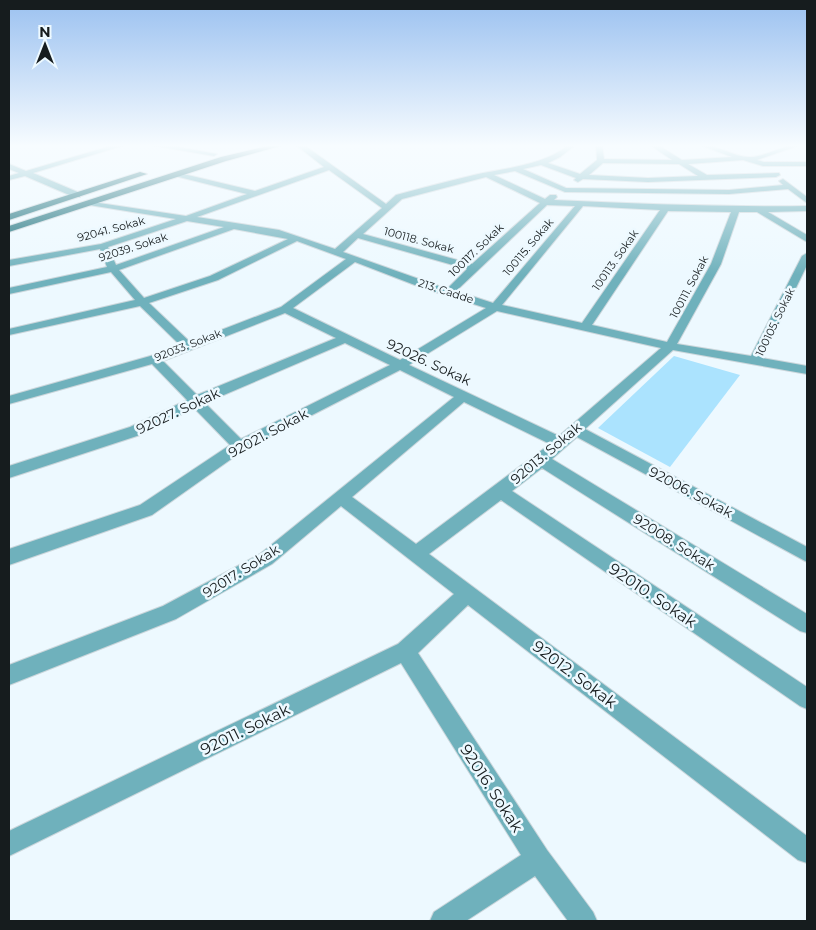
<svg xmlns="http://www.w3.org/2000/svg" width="816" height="930" font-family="Montserrat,sans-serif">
  <rect width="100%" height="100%" fill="#edf9ff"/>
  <path fill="#abe3fe" d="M674,356l66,19 -70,92 -72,-39z"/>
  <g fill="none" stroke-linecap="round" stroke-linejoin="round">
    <defs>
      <path id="minor" d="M114,145h11l-92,28 47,20v4h-6l-49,-21 -16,4v-4l10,-3 -10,-4v-5l17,7z
        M150,145h17l50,9 -3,2z
        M296,145h8l82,59 10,-9c26,-7 52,-14 78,-20 31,-7 66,-9 92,-28l-2,-2h8l1,2 -13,10 -12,6 32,11 17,-14 -1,-15h6l2,14 68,1 -22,-15h8l24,15 50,-3 -32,-12c18,0 37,13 50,12 15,0 32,-12 50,-12l-43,15 7,2h43v4h-44l-20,-6 -55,4 19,11 72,-2 1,2 -4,2 -128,5 -65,-3 -5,3 -4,-2 2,-2 -35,-13 -18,4 43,19 163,2 54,-5 -4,-4 4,-2 24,18v6l-19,-14 -59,5 -164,-2 -50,-21 -21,4 51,24 5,-4h6l1,2 -3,3c85,4 169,7 253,6v5l-39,1 39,23v7l-50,-30h-18l-18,52 -44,80 74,12 51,-100 5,-3v12l-45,93 45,8v8l-134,-24 -88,79 222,118v15l-230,-125 -25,22 255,155v19l-7,-2 -258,-163 -30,23 295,196v22l-7,-3 -299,-206 -72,54 378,282v27l-9,-3 -330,-255 -50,48 129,197 46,62 4,9h-29l-33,-45 -69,45h-36l4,-9 87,-57 -120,-192 -392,193v-25l389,-187 56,-50 -113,-88 -69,58 -96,55 -167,66v-20l154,-59 97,-52 194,-157 -54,-27 -156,80 -92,65 -143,50v-16l131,-44 90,-60 -36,-37 -54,27 -131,43v-12l121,-39 57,-27 -35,-36 -143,40v-8l152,-43 20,-7 -41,-40 -131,29v-6l126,-29 -24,-28 -102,22v-6l98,-21 -7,-18 -91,17v-6l92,-16 75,-25 -87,-14h-3v-4l100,15 61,-22 -72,-18v-4l80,19 69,-24zM603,163l76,1 19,12 -50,2 -59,-3zM329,170l53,38 -47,41 -56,-19 -82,-13zM486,177l54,26 -68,61 -109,-30 39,-35zM547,205l28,1 -82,97 -37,-12zM583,206l77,4 -78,113 -80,-18zM668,211l63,1 -20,52 -44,78 -75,-17zM187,221l37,6 -108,38 -8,-18zM234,229l54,10 -78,37 -66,22 -25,-28zM358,238l109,31 -20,20 -104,-37zM297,241l49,18 -65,48 -91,35 -41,-39 69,-23zM355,262l65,25 66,21 -86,52 -107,-52zM497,311l164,37 -102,88 -150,-71zM285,313l51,25 -139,57 -34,-34zM345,343l45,22 -149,74 -36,-36zM464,402l86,42 -134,100 -64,-47z"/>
      <path id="major" d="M272,145h12l-58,16 -217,71v-6l212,-69z
        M140,172l7,2 -138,46v-6z"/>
    </defs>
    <use href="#minor" stroke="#cbd6db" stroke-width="2"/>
    <use href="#major" stroke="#cbd6db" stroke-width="2"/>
    <use href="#minor" fill="#6fb1bc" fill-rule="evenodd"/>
    <use href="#major" fill="#176d79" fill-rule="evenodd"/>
  </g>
  <linearGradient id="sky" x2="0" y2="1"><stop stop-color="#9bc1f0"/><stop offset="0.53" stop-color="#f7fcff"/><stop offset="1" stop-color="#f7fcff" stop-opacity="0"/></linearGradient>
  <rect width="816" height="275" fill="url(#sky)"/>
  <g text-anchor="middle" stroke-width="5" stroke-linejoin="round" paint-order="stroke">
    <g font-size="11" fill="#161c1e" stroke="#edf9ff">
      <text transform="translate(111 229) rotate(-15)" y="4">92041. Sokak</text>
      <text transform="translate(419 240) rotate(15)" y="4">100118. Sokak</text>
      <text transform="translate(133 247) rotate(-18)" y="4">92039. Sokak</text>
      <text transform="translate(528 247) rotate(-50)" y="4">100115. Sokak</text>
      <text transform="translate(476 250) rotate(-44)" y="4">100117. Sokak</text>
      <text transform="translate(615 260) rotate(-55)" y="4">100113. Sokak</text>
      <text transform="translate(689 287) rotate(-62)" y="4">100111. Sokak</text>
      <text transform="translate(446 291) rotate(18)" y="4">213. Cadde</text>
      <text transform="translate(775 322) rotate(-64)" y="4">100105. Sokak</text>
      <text transform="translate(188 345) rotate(-21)" y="4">92033. Sokak</text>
    </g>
    <g font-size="14" fill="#161c1e" stroke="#edf9ff">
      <text transform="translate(429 362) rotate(25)" y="5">92026. Sokak</text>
      <text transform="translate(178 411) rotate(-25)" y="5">92027. Sokak</text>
      <text transform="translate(268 433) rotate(-28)" y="5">92021. Sokak</text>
      <text transform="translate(546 453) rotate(-40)" y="5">92013. Sokak</text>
      <text transform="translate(691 492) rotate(28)" y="5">92006. Sokak</text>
      <text transform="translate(674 542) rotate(32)" y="5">92008. Sokak</text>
      <text transform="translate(241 571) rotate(-32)" y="5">92017. Sokak</text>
    </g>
    <g font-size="16" fill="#161c1e" stroke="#edf9ff">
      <text transform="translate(653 595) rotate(34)" y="6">92010. Sokak</text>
      <text transform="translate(575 674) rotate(37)" y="6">92012. Sokak</text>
      <text transform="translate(245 729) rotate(-26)" y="6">92011. Sokak</text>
      <text transform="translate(492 788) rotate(57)" y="6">92016. Sokak</text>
    </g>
  </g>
  <rect width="816" height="930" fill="none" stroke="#161c1e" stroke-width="20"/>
  <g transform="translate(45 45)" stroke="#edf9ff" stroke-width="4" paint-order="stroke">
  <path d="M0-4L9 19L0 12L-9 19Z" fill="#161c1e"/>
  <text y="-8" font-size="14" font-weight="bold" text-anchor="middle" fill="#161c1e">N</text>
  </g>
</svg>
